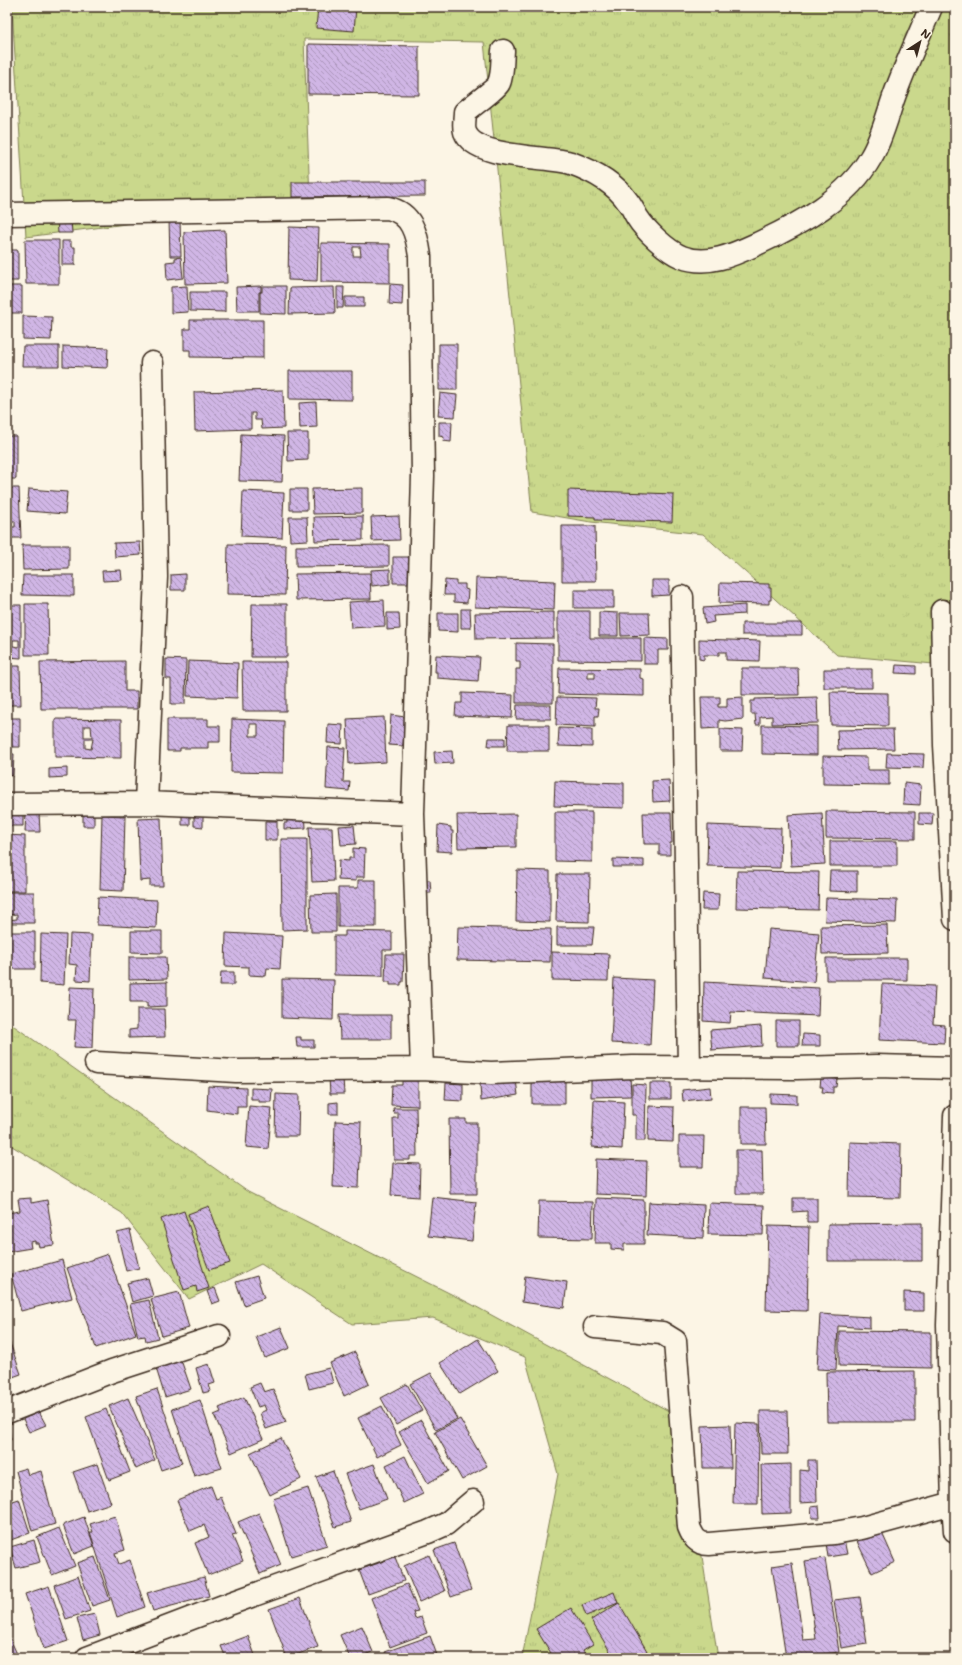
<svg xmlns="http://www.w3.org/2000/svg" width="962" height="1665" font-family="'Shantell Sans',sans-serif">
  <defs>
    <pattern id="grass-tufts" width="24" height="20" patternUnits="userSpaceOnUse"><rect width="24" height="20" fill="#cad88c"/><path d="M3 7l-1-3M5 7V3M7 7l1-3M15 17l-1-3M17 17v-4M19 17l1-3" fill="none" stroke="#aeba78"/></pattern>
    <pattern id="building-back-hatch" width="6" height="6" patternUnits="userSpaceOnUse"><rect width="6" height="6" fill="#d0b6e5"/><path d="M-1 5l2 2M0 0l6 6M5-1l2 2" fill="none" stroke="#aa94b9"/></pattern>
  </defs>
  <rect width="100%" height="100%" fill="#fcf5e5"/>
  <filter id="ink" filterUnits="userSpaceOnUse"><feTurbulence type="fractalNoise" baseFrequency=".025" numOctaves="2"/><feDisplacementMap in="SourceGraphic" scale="8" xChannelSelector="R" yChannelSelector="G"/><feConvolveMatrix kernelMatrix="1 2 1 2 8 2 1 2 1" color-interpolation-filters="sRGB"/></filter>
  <g filter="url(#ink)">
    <path fill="url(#grass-tufts)" stroke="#828155" d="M12,7h943v659l-118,-11 -134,-121 -112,-12 -59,-10 -48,-470 -180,-3 6,161 -284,37z
      M7,1021l241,171 223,112 209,113 38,241h-196l36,-184 -33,-117 -92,-39 -81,6 -91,-60 -72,35 -67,-86 -115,-70z"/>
    <path fill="url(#building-back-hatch)" stroke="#3b2a1e" fill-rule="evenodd" d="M318,7h38l-2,24 -38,-3z
      M308,44l111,2v49l-111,-1z
      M292,182h133v14l-133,1z
      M57,219h14l1,14h-14z
      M169,220h11l1,36h-11z
      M289,227l30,1 -2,53 -29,-1z
      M225,230l2,53 -42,1 -1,-52z
      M25,240h34v44h-33z
      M62,241h9v6h4v18h-13z
      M321,243l69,1v39l-69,-1zM353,247h7l1,9h-8z
      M7,250h11v31h-11z
      M181,257l2,21 -16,2 -1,-18 9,-1v-3z
      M390,284l13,1 -1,20 -13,-1z
      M7,286h15v27h-15z
      M187,286l1,26 -17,1v-26z
      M261,286v6h-2v19h-22l-1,-24z
      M262,286h24v28l-26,-1v-21h2z
      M334,287l1,26 -46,1 1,-26z
      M337,287h7l-1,21h-6z
      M190,292h35v20l-35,-1z
      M345,297h19v10h-19z
      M23,316l29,1 -1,23 -28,-1z
      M190,320h73v38l-73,-1v-7h-6v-21h6z
      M439,344h18v46h-18z
      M23,346h36v20h-37z
      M63,346l45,2 -1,20 -44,-2z
      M289,371h63v29l-63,-1z
      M283,390l1,38 -22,1 -1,-9h-6v-7h-4v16l-56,2 -1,-39z
      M440,393l17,2 -2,22 -17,-1z
      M316,402l1,25 -17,1 -1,-25z
      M439,422h13l-1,20 -8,-1 1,-4 -5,-1z
      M287,433h21v27l-20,1z
      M241,434l43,2 -2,46 -43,-1z
      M7,436h9v43h-9z
      M7,488h12l2,50h-14zM8,521h7v6h-7z
      M362,488v25l-49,1 -1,-25z
      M29,489l38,3 -2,22 -38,-3z
      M290,489h17v21h-17z
      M568,490l105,4 -1,28 -77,-2v-3l-27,-1z
      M243,491l41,2 -2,45 -41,-2z
      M363,516v24l-48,1 -1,-24z
      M399,516l1,24 -28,1 -1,-24z
      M289,517h18l1,23 -18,1z
      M562,526h33l1,55h-34z
      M140,542l1,13 -26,2 -1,-14z
      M228,544l58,1 -1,50 -58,-1z
      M22,545h47v24l-46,1z
      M389,545v21l-93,1v-21z
      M393,557h18v26h-18z
      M390,569v15l-18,2 -1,-16z
      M121,570l1,10 -19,1 -1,-10z
      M370,573l1,26 -75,1 -1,-26z
      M185,574v16h-14v-15z
      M23,575h51v21l-52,-1z
      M476,578l79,3 -1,29 -79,-3z
      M445,580l11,1v3h9v5l3,1 -1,13 -13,-1v-7h-10z
      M652,580h17v15l-17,1z
      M720,583l49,1v4h2v12h-2v4l-50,-1z
      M574,590h40v18h-40z
      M384,600l1,26 -34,2 -2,-26z
      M25,604h23l1,51h-24z
      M252,604h35v53h-36z
      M7,605h14v53l-14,-1zM13,640h6v7l-6,-1z
      M745,605v9l-32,2 1,6 -9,2 -2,-16z
      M461,609h9l1,19h-10z
      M558,611h32v27h51v23l-83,-1z
      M554,612v26l-78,1 -1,-26z
      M599,612l19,1v23h-19z
      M387,613h12l1,16 -13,1z
      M438,613h20v19l-20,-1z
      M620,613h29l1,22 -29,1z
      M742,623h60v12h-60z
      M644,638l24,1v11h-10v14h-14z
      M699,639l61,2 -1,20 -33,-1v-8h-7v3h-15v5l-5,-1z
      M516,643l37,1v59h-37v-34h4v-8h-4z
      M436,655l44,2 -2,24 -41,-3v-6h-2z
      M166,659l20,1 -1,44h-14v-25h-5z
      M125,661v30h12v18h-96l-1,-47z
      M188,661l50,2 -1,35 -50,-2z
      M242,662h44v49h-43z
      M896,665l20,1v8l-21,-1z
      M7,666h13l1,39h-14z
      M559,668l81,1v9l4,1v17l-86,-2zM588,672h7v6h-7z
      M742,668h56l1,27h-57z
      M824,669h48v19h-48z
      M830,692l58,1v33l-57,-1z
      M462,693l51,2 -1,23 -57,-2 1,-13h6z
      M557,697l39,1 -1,10h4l-1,8h-3v11l-39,-2z
      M701,697h19v7h-2v3h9v-9l16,-1v22l-18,2 -6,-1v8l-17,1z
      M817,697l1,26 -46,1v-8l-12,1v8h-4l-1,-11h-4v-13h4v-2z
      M517,705h34v14h-35z
      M391,715l14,2 -2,29 -14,-1z
      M384,717l2,45 -37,2 -2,-45z
      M7,718h13v29h-13z
      M55,719l66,1v38l-66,-1zM84,726h7l1,11h-8zM85,739h8l-2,10 -6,-1z
      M167,719h41v7h12v16h-12v6h-28v3h-13z
      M232,719l52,2 -1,52 -52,-1zM250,724h8v12h-8z
      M328,724l15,1 -1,19 -15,-1z
      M508,725h41v26h-42z
      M762,725l55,1v29l-55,-1z
      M559,728l33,1v18l-34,-1z
      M720,729l23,1 -1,21h-22z
      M893,729l1,20 -56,1 -1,-20z
      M489,738h16v8h-17z
      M328,747l17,1 -2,34h7l-1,9 -23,-2z
      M452,751l1,12 -18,1 -1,-12z
      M887,753l37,1 -1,14 -37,-1z
      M7,754h7l-1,22 -6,-1z
      M823,756l44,1v13h22v15l-66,-1z
      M67,768v9l-18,1v-9z
      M669,780l1,21 -17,1 -1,-21z
      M555,781l69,2v25l-70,-2z
      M904,783l17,2 -1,20 -17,-1z
      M83,810h11v16h-11z
      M305,811l1,17 -22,1v-6h3l-1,-11z
      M826,811l89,1v27l-89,-1z
      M39,812l1,20h-15l1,-19z
      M555,812h37v50l-37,-1z
      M7,813h16v13h-16z
      M643,813h28l1,30h-2v12h-11v-11h-15z
      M822,813l3,51 -34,2 -3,-51z
      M919,813h14l-1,12 -13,-1z
      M182,814h8v11h-8z
      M194,814h9v13l-9,-1z
      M516,814v33l-58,1 -1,-33z
      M102,815l23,1 -2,75 -23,-1z
      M161,818l2,68h-13v-6l-10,1 -2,-62z
      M265,821h12v19h-12z
      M354,825l2,19 -15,1 -2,-19z
      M438,825l13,2v4h2l-1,21 -15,-1z
      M708,825l73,3 -1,40 -73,-2z
      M309,827h23l2,54 -22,1z
      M7,835l18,1v55h-18z
      M281,839h26v90l-25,1z
      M830,841h67v25h-67z
      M353,848l12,1 -1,28h-8v4l-18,-1 1,-20 10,1v-3h4z
      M613,859l31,1v7h-31z
      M517,870l33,1v51l-34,-1z
      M737,871l82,1 -1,38 -82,-2z
      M830,871h27v21l-28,-1z
      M557,874h33l-1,48 -33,-1z
      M358,880h18v47h-38v-39h20z
      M423,880h7l1,13h-7z
      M7,892h27v31h-27zM17,914v5l-9,1v-5z
      M703,893l16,1 -1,16h-16z
      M336,894v38h-25l-1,-37z
      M98,897l59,3 -1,28 -59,-3z
      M826,898l71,2 -1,23 -71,-2z
      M887,925l1,28 -66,1 -1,-28z
      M458,927l93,2 -1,33 -93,-2z
      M557,927h37l-2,18h-35z
      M769,929l50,4 -5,49 -49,-4z
      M131,931h31v22l-31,-1z
      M345,931l47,1v18h-9v26l-49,-1v-39h11z
      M10,932h25v37h-25z
      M226,933l56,3 -2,33 -13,-1 -1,8 -17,-1v-8l-24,-1z
      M41,934l25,1 -2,50 -24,-2z
      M70,934l22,1 -2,46 -14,-1 1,-15 -8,-1z
      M552,952l57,2 -1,27 -56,-1z
      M386,954h18l-1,28h-2v3h-11v-3h-5z
      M129,957h37l1,22 -38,1z
      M826,958h81v22h-81z
      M221,972h13v13h-14z
      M614,978l39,2 -3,65 -39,-2z
      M282,979l52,1 -1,40 -51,-2z
      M167,982v24l-20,1v-5h-17v-19z
      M704,982l115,6 -1,28 -87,-4 -1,11 -27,-2z
      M882,984l53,2 -2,38 12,1 -1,18 -65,-3z
      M70,987l24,1 -2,60 -18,-1 2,-27h-8z
      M137,1009h27l1,28 -36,1v-8l8,-1z
      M339,1015h52v24h-51z
      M776,1021h23v25h-23z
      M761,1026l1,20 -50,4 -2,-20z
      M803,1034l17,1v11h-18z
      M296,1037h5v3h13v7h-17z
      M630,1076l1,20 -40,1v-20z
      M329,1078h14l1,16h-14z
      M821,1078l16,1 -1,8h-3v6l-11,-1 1,-5h-3z
      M516,1080l2,15 -37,6 -1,-17z
      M532,1080h33v24h-33z
      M402,1081h16v25l-27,-1 1,-20h10z
      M446,1083l17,1v17l-18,-1z
      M650,1083h21v16h-21z
      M632,1084l14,1 -1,56h-9v-26h-4z
      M208,1086l38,2v19h-9v7l-30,-4z
      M710,1087l1,11 -28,3 -1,-11z
      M251,1088l21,1 -1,13h-12v-3h-8z
      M276,1094l23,1 -1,41h-23z
      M770,1094l27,1v9l-27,-1z
      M594,1100l30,2 -2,47 -30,-2z
      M338,1102v12h-9v-11z
      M249,1106l23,2 -4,41 -22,-2z
      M649,1106l25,1 -1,35 -25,-1z
      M741,1107h24l1,37h-25z
      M393,1108h23l1,48h-7v4h-16l-1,-42h5v-5h-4z
      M449,1119h17v4h11v71h-27z
      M335,1121l26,1 -2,66 -26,-1z
      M679,1136h25l-1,31h-24z
      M850,1142l51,2 -1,54 -51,-1z
      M736,1150h26l1,44h-27z
      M596,1159l51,2 -1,35 -51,-2z
      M393,1163l27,1 -1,33 -28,-2z
      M432,1197l44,5 -4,39 -44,-5z
      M31,1198v5l16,-3 7,45 -15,2 -1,-4h-3v-2l-5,1 1,6 -24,4v-39l13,-2 -2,-12z
      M596,1198l48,2v44h-20v6l-13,-1v-6h-16z
      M793,1198h24v24h-10v-11l-14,1z
      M539,1201l54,1 -1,37 -54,-1z
      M649,1202l55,3 -1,33 -56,-3z
      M709,1203l55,2 -1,30 -55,-1z
      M209,1206l21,57 -21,7 -21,-56z
      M184,1211l25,77 -12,4 -1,-6 -12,4 -23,-71z
      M922,1223v38h-94v-37z
      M768,1226l41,1 -2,84 -41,-1z
      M130,1230l9,38 -13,3 -9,-38z
      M108,1254l28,80 -40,14 -29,-80z
      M62,1260l10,38 -51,13 -10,-37z
      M257,1276l7,22 -20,7 -8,-23z
      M525,1276l42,6 -3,26 -42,-6z
      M148,1278l5,18 -21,6 -5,-19z
      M215,1288l5,13 -8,3 -5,-13z
      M179,1292l10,36 -27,8 -11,-37z
      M904,1292l20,1v18h-20z
      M149,1300l9,38 -12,3 -1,-5 -7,1 -8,-33z
      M820,1314l50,3v11l-32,-2 -2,44 -19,-1z
      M281,1327l9,21 -25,10 -9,-21z
      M839,1331l92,1v36l-92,-2z
      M478,1339l20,32 -38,23 -20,-31z
      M10,1343l11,31 -14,5v-35z
      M355,1352l14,32 -25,12 -14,-33z
      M181,1360l10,29 -26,8 -9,-29z
      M209,1364l6,19 -6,2 2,6 -8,2 -7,-25z
      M329,1368l4,15 -24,6 -4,-15z
      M915,1371v51h-88l-1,-50z
      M431,1373l26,46 -21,11 -26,-46z
      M260,1383l4,9 9,-3 13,33 -20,7 -6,-16 6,-3 -2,-5 -6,2 -8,-20z
      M407,1384l15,27 -26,14 -15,-27z
      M157,1389l25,74 -21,7 -25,-74z
      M244,1397l19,42 -32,14 -17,-38 7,-3 -2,-4z
      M128,1398l27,62 -19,9 -27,-63z
      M200,1400l22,68 -28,8 -22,-67z
      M382,1406l19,39 -24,12 -19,-39z
      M106,1409l24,63 -21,8 -23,-63z
      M760,1411h27l1,43h-27z
      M39,1412l7,13 -17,7 -6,-13z
      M460,1419l27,47 -25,14 -27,-48z
      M421,1420l28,51 -21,12 -29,-51z
      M8,1423l3,17 -4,1v-17z
      M735,1423l24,1 -1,80h-25z
      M730,1425l1,43h-28l-1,-42z
      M281,1438l20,41 -31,16 -20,-42z
      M405,1456l18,38 -19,9 -18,-38z
      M808,1460h8l1,42 -17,1v-33l8,1z
      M97,1464l14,39 -24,8 -14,-39z
      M374,1464l13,35 -28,10 -14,-35z
      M791,1464v49l-29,1 -1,-49z
      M26,1468l2,7 13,-4 14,53 -23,7 -16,-60z
      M333,1471l18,51 -16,5 -19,-50z
      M211,1486l5,13 5,-2 15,37 -4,1 11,26 -35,14 -13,-32 14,-6 -5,-12 -14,6 -13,-31z
      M308,1488l19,57 -36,11 -18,-57z
      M19,1499l11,34 -22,8 -1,-38z
      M819,1506l1,12h-8l-1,-11z
      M259,1513l22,52 -21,9 -22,-52z
      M115,1516l10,34 -10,3 4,11 11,-4 15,47 -28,10 -27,-85h3l-3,-8z
      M84,1517l10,29 -20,8 -11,-29z
      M879,1526l16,36 -23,11 -17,-36z
      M59,1528l16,38 -23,9 -15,-38z
      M34,1540l6,22 -24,6 -6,-21z
      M844,1540l3,14 -19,3 -2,-14z
      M454,1543l17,47 -20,7 -17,-47z
      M429,1555l16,36 -26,11 -15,-36z
      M95,1557l15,43 -18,6 -15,-43z
      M395,1557l9,24 -36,13 -9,-24z
      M825,1558l14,94 -53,6 -14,-92 20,-3 11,77 13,-1 -11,-78z
      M78,1576l12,35 -24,8 -12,-34z
      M204,1577l5,19 -56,15 -6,-18z
      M407,1584l11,27 -5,1 2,7 6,-2 6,16 -37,14 -19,-49z
      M49,1586l19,55 -24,8 -19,-55z
      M614,1592l4,11 -32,13 -4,-11z
      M860,1597l7,47 -26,4 -7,-48z
      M300,1598l18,49 -31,11 -18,-49z
      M619,1603l28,48 -12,7h-21l-23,-38z
      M571,1608l22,36 -10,6 4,5 -6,3h-12l-1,-2 -4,2h-10l-18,-29z
      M95,1614l5,21 -17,5 -6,-22z
      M362,1626l11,26 -15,6h-8l-10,-23z
      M7,1632l10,22 -10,4z
      M248,1636l8,22h-30l-5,-12z
      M430,1636l8,22h-51l-2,-6z"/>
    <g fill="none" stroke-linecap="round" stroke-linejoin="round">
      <defs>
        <path id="minor" d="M503,51c-1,10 0,23 -4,32 -2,5 -27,23 -34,29 0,5 -2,14 0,20 10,27 83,24 106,31 22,8 44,20 57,39 4,5 6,10 9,15 8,13 30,34 45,40 26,10 53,-3 77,-14 41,-19 89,-45 112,-86 11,-18 17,-44 24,-63 11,-30 24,-58 36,-87
          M7,214l381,-6c24,5 29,27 32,48l3,220 -10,338 9,255
          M682,597l7,471
          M942,611l3,134 10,174
          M146,803l10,-226 -4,-214
          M7,804l139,-1 267,11
          M96,1063l140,8 186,-2 69,4 142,-6 163,1 80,-2 79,2
          M595,1327l67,6 13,8 14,186c4,10 8,17 20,17l125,-11 28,-5 91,-25 2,28
          M7,1412l105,-41 107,-35
          M953,1503l-5,-178 7,-209
          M87,1658l139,-53 202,-73 18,-8 27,-23"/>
      </defs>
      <use href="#minor" stroke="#3b2a1e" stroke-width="25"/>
      <use href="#minor" stroke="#fcf5e5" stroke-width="22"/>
    </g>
  </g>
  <rect width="962" height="1665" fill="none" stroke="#fcf5e5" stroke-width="24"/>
  <rect x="12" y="12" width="938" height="1641" fill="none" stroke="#3b2a1e" stroke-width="1.5" filter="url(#ink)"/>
  <g transform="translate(920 42) rotate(36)" stroke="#fcf5e5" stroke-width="3" paint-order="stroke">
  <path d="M0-3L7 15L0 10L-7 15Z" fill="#3b2a1e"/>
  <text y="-6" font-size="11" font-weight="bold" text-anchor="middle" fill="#3b2a1e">N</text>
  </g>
</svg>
